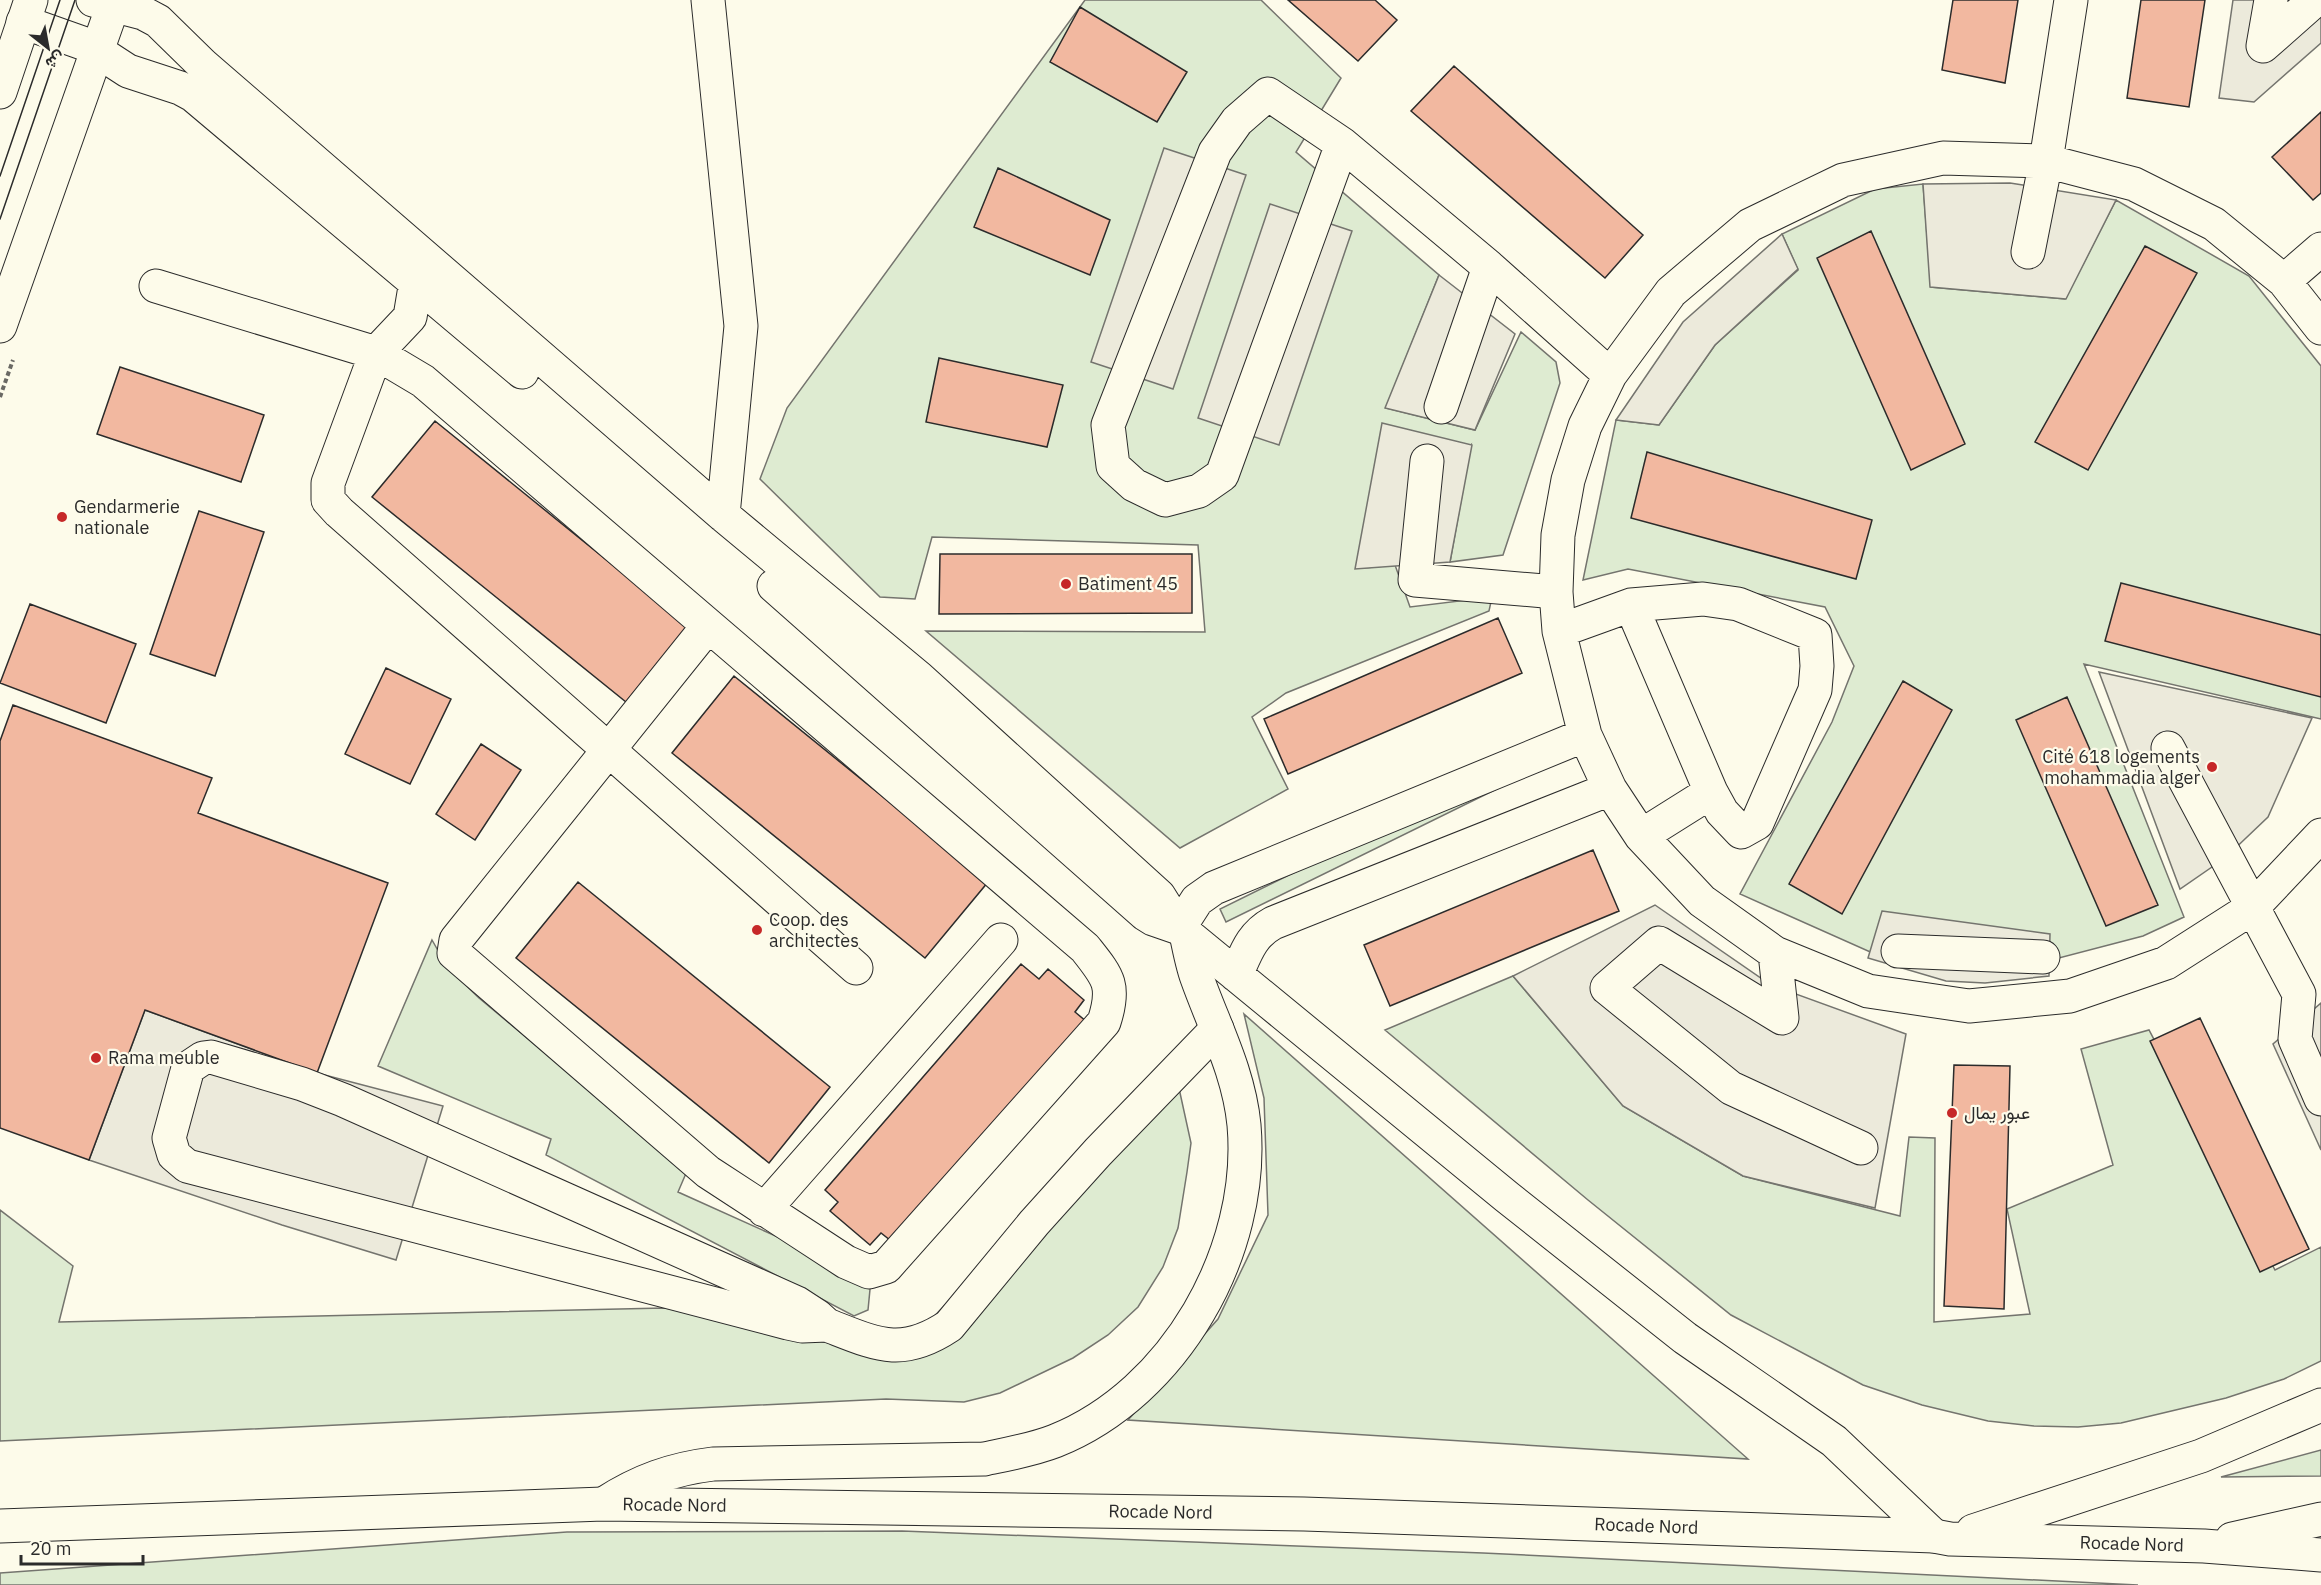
<svg xmlns="http://www.w3.org/2000/svg" width="2321" height="1585" font-family="'IBM Plex Sans',Vazirmatn,sans-serif">
  <rect width="100%" height="100%" fill="#fdfbea"/>
  <path fill="#deebd1" stroke="#74746e" stroke-width="1.5" d="M1085,0h176l80,78 -45,74 143,123 -53,133 89,22 46,-98 35,30 4,21 -57,172 -53,7 21,-117 -108,123 32,-3 15,42 82,-10 -3,14 -203,82 -34,24 36,72 -108,59 -254,-217 279,1 -7,-87 -266,-8 -17,62 -35,-2 -120,-118 27,-71z
    M1923,184l8,103 134,12 51,-99 133,76 72,90v353l-237,-55 100,253 -41,19 -126,33 -131,-10 -146,-65 92,-172 22,-56 -29,-59 -197,-38 -45,11 33,-160 43,5 56,-80 83,-75 -16,-36 93,-45z
    M1568,738l6,13 -348,171 -6,-13z
    M432,940l16,28 31,30 208,173 -9,21 193,87 -3,31 -14,6 -308,-161 5,-16 -173,-73z
    M1513,976l110,130 120,70 157,40 9,-79 26,1 -1,184 96,-8 -23,-105 106,-44 -32,-116 68,-19 126,240 46,-23v114l-37,18 -58,19 -105,25 -43,4 -44,-1 -46,-5 -66,-16 -59,-20 -132,-70 -143,-115 -203,-170z
    M1244,1014l504,445 -620,-39 90,-101 50,-104 -4,-117z
    M1175,1070l16,73 -4,29 -9,56 -15,39 -25,40 -30,28 -35,23 -73,35 -36,9 -78,-3 -886,42v-231l73,56 -14,56 605,-14 42,5 93,25 57,9 52,-4z
    M2321,1450v26l-100,1z
    M902,1531l581,22 655,32h-2138v-12l567,-41z"/>
  <path fill="#eceadb" stroke="#74746e" stroke-width="1.5" d="M2233,0h88v43l-67,59 -35,-4z
    M1164,148l82,27 -73,214 -82,-27z
    M2010,183l106,17 -50,99 -136,-12 -7,-103z
    M1270,204l82,27 -73,214 -81,-27z
    M1782,234l16,35 -83,76 -56,80 -43,-5 67,-98z
    M1439,275l76,59 -40,96 -90,-22z
    M1382,423l90,22 -22,117 -95,7z
    M2099,672l213,46 -44,99 -43,41 -45,31z
    M1655,905l116,80 135,49 -31,174 -132,-32 -120,-70 -110,-130z
    M1882,911l168,23 -1,42 -64,7 -39,-2 -78,-23z
    M2321,1003v147l-48,-106z
    M145,1010l172,63 126,33 -47,154 -114,-35 -193,-65z"/>
  <path fill="#f2b8a0" stroke="#2b2b2b" stroke-width="1.5" d="M1288,0h87l22,20 -39,41z
    M1953,0h65l-13,83 -63,-13z
    M2141,0h64l-16,107 -62,-9z
    M1080,7l107,65 -30,50 -107,-60z
    M1454,66l189,169 -38,43 -194,-167z
    M2321,112v81l-8,7 -41,-43z
    M998,168l112,52 -20,55 -116,-48z
    M1871,231l94,213 -54,26 -94,-212z
    M2145,246l52,27 -109,197 -53,-28z
    M939,358l124,27 -16,62 -121,-25z
    M120,367l144,48 -23,67 -144,-48z
    M435,421l253,205 -62,76 -254,-205z
    M1647,452l225,68 -16,59 -225,-61z
    M199,511l65,21 -49,144 -65,-22z
    M940,554h252v59l-253,1z
    M2121,583l200,52v62l-216,-56z
    M30,604l106,40 -30,79 -106,-40z
    M1498,618l24,55 -234,101 -24,-55z
    M386,668l65,31 -41,85 -65,-30z
    M734,676l254,206 -63,76 -253,-205z
    M1903,681l49,29 -110,204 -53,-30z
    M2067,697l91,208 -52,21 -90,-206z
    M13,705l199,73 -14,35 190,70 -71,190 -172,-63 -56,150 -89,-32v-387z
    M481,744l40,26 -46,70 -39,-26z
    M1593,850l26,61 -229,95 -26,-61z
    M578,882l252,205 -61,76 -253,-205z
    M1021,964l18,15 9,-10 36,31 -9,12 12,10 -192,222 -14,-11 -11,12 -40,-34 8,-9 -13,-12z
    M2200,1018l109,231 -49,23 -110,-231z
    M1954,1065l56,1 -6,243 -60,-3z"/>
  <g fill="none" stroke-linecap="round" stroke-linejoin="round">
    <defs>
      <path id="minor" d="M93,0l50,13 15,8 45,44 520,450 196,163 240,218 20,32 328,269 178,141 149,103 100,95
        M708,0l33,326 -18,189
        M2271,0l-8,46 52,-46
        M23,22l65,23 40,26 52,17 13,7 329,277
        M1342,144l-120,331 -23,16 -34,9 -31,-15 -21,-19 -5,-41 107,-273 22,-31 31,-27 74,50 147,123 121,108
        M2028,252l18,-91 25,-161
        M416,281l-6,36 -34,36 -48,130v17l11,12 517,456
        M2284,281l37,-32
        M156,286l220,67 47,28 662,567c23,29 31,37 19,74l-218,245 -17,5 -23,-10 -138,-90 -254,-219 2,-13 252,-314
        M2321,328l-37,-47 -70,-57 -80,-40 -88,-23 -103,-3 -100,22 -93,45 -79,67 -61,83 -25,51 -17,54 -10,55 -2,57 3,39 26,104 25,54 31,47 61,65 73,52 93,38 101,15 101,-10 96,-33 86,-55 69,-73
        M1441,407l48,-140
        M1427,461l-12,119 141,12
        M774,586l371,328 8,5 26,9
        M1631,605l80,187 -70,44
        M1559,631l72,-26 72,-6 35,5 77,31 2,31 -2,24 -58,133 -16,9 -19,-20 -11,-20
        M2168,748l131,246 -4,45 26,60
        M1179,928l18,-28 17,-12 371,-153
        M1898,951l145,6
        M1775,953l7,65 -123,-75 -52,45 124,100 130,60
        M1236,975c10,-22 15,-40 37,-52l337,-134
        M211,1057l91,27 41,16 454,203 20,13 10,9 -25,1 -14,-3 -601,-157 -13,-11 -5,-17 19,-70 15,-10z
        M764,1210l237,-270
        M827,1325c49,19 74,33 122,1l85,-103 64,-71 119,-123"/>
      <path id="major" d="M0,92l31,-92
        M0,326l115,-326"/>
      <g id="highway">
        <path d="M605,1503c34,-22 67,-34 108,-39l271,-5c24,-5 48,-9 71,-18 120,-48 200,-190 189,-316 -5,-53 -30,-99 -47,-147 -5,-14 -8,-30 -11,-45"/>
        <path id="s1" d="M0,1526l603,-22 701,10 630,22 16,3 254,7 117,9"/>
        <path d="M1973,1531l228,-75 120,-51"/>
        <path d="M2232,1539l89,-20"/>
      </g>
    </defs>
    <use href="#minor" stroke="#2b2b2b" stroke-width="35"/>
    <use href="#major" stroke="#2b2b2b" stroke-width="35"/>
    <use href="#highway" stroke="#2b2b2b" stroke-width="35"/>
    <path stroke="#6a6964" stroke-width="4" stroke-dasharray="4.5 3" stroke-linecap="butt" d="M0,397l13,-37"/>
    <use href="#minor" stroke="#fdfbea" stroke-width="33"/>
    <use href="#major" stroke="#fdfbea" stroke-width="33"/>
    <use href="#highway" stroke="#fdfbea" stroke-width="33"/>
    <path stroke="#2b2b2b" stroke-width="1.5" d="M0,176l60,-176
      M0,219l75,-219"/>
  </g>
  <g fill="#c62828" stroke="#fdfbea" stroke-width="2">
    <circle cx="62" cy="517" r="6"/>
    <circle cx="1066" cy="584" r="6"/>
    <circle cx="2212" cy="767" r="6"/>
    <circle cx="757" cy="930" r="6"/>
    <circle cx="96" cy="1058" r="6"/>
    <circle cx="1952" cy="1113" r="6"/>
  </g>
  <g text-anchor="middle" stroke-width="4.5" stroke-linejoin="round" paint-order="stroke">
    <g font-size="18" fill="#2b2b2b" stroke="#fdfbea" text-anchor="start">
      <text x="74" y="513">Gendarmerie<tspan x="74" dy="21">nationale</tspan></text>
      <text x="1078" y="590">Batiment 45</text>
      <text x="2200" y="763" text-anchor="end">Cité 618 logements<tspan x="2200" dy="21">mohammadia alger</tspan></text>
      <text x="769" y="926">Coop. des<tspan x="769" dy="21">architectes</tspan></text>
      <text x="108" y="1064">Rama meuble</text>
      <text x="1964" y="1119">عبور يمال</text>
    </g>
    <g font-size="18" fill="#2b2b2b" stroke="#fdfbea">
      <text dy="6" stroke="none"><textPath href="#s1" startOffset="675">Rocade Nord</textPath></text>
      <text dy="6" stroke="none"><textPath href="#s1" startOffset="1161">Rocade Nord</textPath></text>
      <text dy="6" stroke="none"><textPath href="#s1" startOffset="1647">Rocade Nord</textPath></text>
      <text dy="6" stroke="none"><textPath href="#s1" startOffset="2133">Rocade Nord</textPath></text>
    </g>
  </g>
  <g transform="translate(48 48) rotate(149)" stroke="#fdfbea" stroke-width="4.5" paint-order="stroke">
  <path d="M0-4.5L10 22L0 15L-10 22Z" fill="#2b2b2b"/>
  <text y="-9" font-size="16" font-weight="bold" text-anchor="middle" fill="#2b2b2b">ش</text>
  </g>
  <path d="M21 1555v9h122v-9" fill="none" stroke="#2b2b2b" stroke-width="3"/>
  <text x="30" y="1555" font-size="18" fill="#2b2b2b" stroke="#fdfbea" stroke-width="4.5" paint-order="stroke">20 m</text>
</svg>
